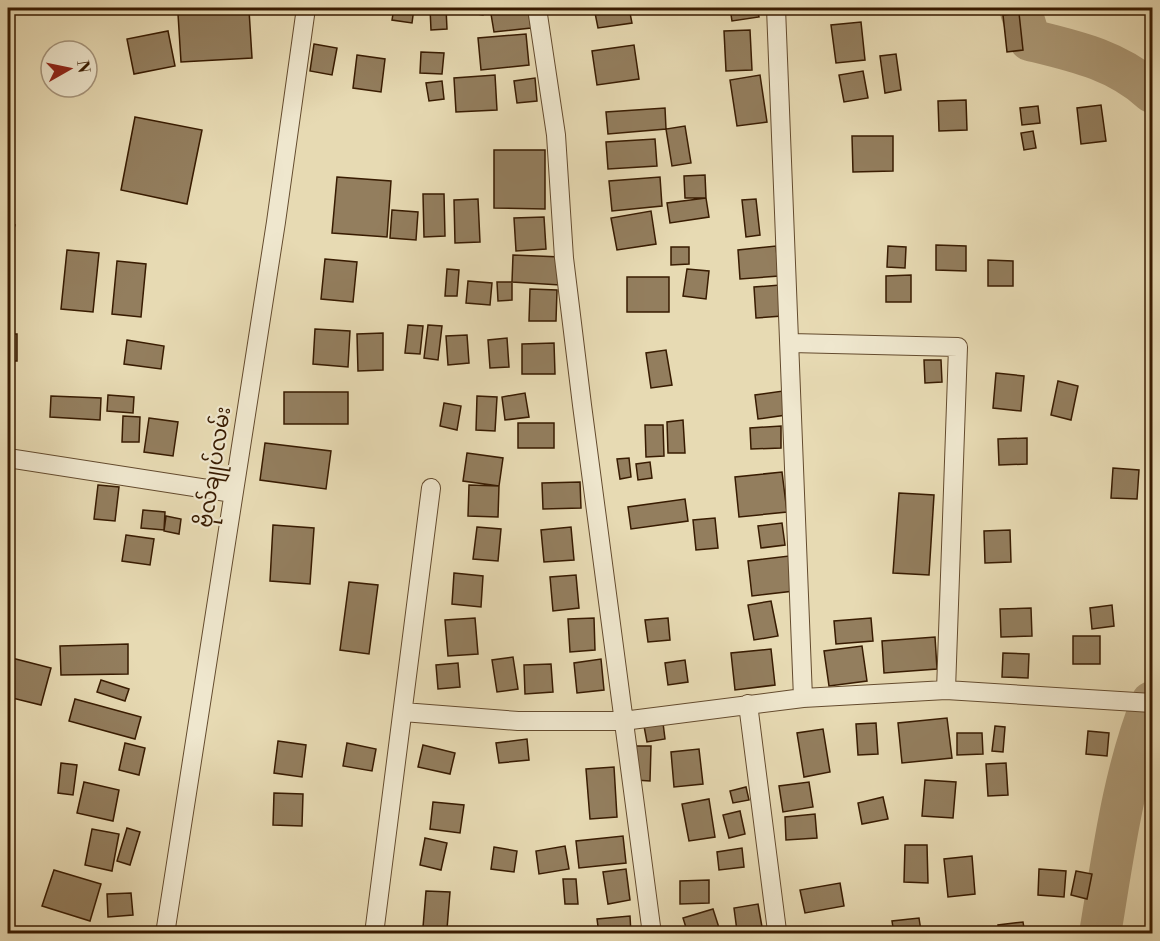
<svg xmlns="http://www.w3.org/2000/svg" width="1160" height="941" font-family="'Libre Bodoni','Noto Sans Myanmar',serif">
  <rect width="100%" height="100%" fill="#e7dab3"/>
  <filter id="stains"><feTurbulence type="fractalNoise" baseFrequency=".00333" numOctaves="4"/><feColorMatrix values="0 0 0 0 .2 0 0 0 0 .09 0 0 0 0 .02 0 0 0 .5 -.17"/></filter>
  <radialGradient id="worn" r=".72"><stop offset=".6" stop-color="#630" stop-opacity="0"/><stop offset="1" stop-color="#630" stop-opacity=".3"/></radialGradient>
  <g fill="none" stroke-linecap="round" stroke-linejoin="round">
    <path stroke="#ac9976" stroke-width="42" d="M1020,8l10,32c45,11 87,20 122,52
      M1100,934c13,-78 23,-159 52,-232"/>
  </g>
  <path fill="#937e5e" stroke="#381b01" stroke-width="1.5" d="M394,8h20l-2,15 -20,-3z
    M430,8h16l1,21 -16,1z
    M456,8h28l-1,7 -28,-4z
    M490,8h38l3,20 -37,4z
    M594,8h35l3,15 -34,5z
    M730,8h27l2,9 -27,4z
    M829,8h29l1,1 -29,4z
    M249,10l3,48 -71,4 -3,-48z
    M1019,13l4,37 -16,2 -4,-37z
    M861,22l4,38 -29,3 -5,-38z
    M750,30l2,40 -26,1 -2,-40z
    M168,31l7,35 -41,8 -7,-35z
    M526,34l3,31 -48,5 -3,-32z
    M314,44l23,4 -5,27 -22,-4z
    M634,45l5,34 -42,6 -5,-34z
    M421,52l23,1 -2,21 -22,-1z
    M896,54l5,36 -16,3 -5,-37z
    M357,55l28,4 -4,33 -28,-4z
    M8,60l3,1 -3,24z
    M863,71l5,27 -24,4 -5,-27z
    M495,75l2,35 -41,2 -2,-34z
    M760,75l7,47 -30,4 -7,-46z
    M535,78l2,23 -20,2 -3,-22z
    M442,81l2,18 -15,2 -3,-18z
    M966,100l1,30 -28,1 -1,-30z
    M1101,105l5,36 -25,3 -4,-36z
    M1038,106l2,17 -18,2 -2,-17z
    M665,108l1,21 -58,5 -2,-22z
    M135,117l67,13 -15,74 -66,-14z
    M685,126l6,37 -19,3 -6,-37z
    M1033,131l3,17 -12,2 -3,-17z
    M852,136h41v35l-40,1z
    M655,139l2,27 -49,3 -2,-27z
    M494,150h51v59l-51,-1z
    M705,175l1,23h-21l-1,-22z
    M337,177l54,4 -4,56 -55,-4z
    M660,177l2,29 -50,5 -3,-30z
    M423,194h21l1,42 -21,1z
    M706,198l3,19 -39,6 -3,-20z
    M478,199l2,43 -25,1 -1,-43z
    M756,199l4,36 -14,2 -4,-37z
    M392,210l26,2 -2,28 -26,-2z
    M651,211l5,33 -39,6 -6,-32z
    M544,217l2,32 -30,2 -2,-33z
    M8,222l7,3 -7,25z
    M936,245l30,1v25l-30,-1z
    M776,246l3,30 -39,3 -2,-29z
    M888,246l18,1 -1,21 -18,-1z
    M671,247h18v17l-18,1z
    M67,250l32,3 -6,59 -32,-3z
    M513,255l48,2 -1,28 -48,-3z
    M325,259l32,3 -4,40 -32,-3z
    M988,260l25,1v25h-25z
    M117,261l29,3 -5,53 -29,-3z
    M447,269l12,1 -2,26h-12z
    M687,269l22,2 -3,28 -23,-3z
    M911,275v27h-25v-26z
    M627,277h42v35h-42z
    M468,281l24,2 -2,22 -24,-2z
    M497,282h15v18l-14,1z
    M780,285l2,31 -26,2 -2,-31z
    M530,289l27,1 -1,31h-27z
    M408,325l15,1 -3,28 -15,-1z
    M428,325l14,1 -4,34 -14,-2z
    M315,329l35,2 -2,36 -35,-3z
    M383,333v37l-25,1 -1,-37z
    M8,334h9v27h-9z
    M467,335l2,28 -21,2 -2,-29z
    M507,338l2,29 -19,1 -2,-28z
    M127,340l37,6 -3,23 -37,-5z
    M554,343l1,31h-33v-30z
    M666,350l6,35 -21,3 -5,-35z
    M924,360h17l1,22 -17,1z
    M996,373l28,3 -3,35 -28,-3z
    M1058,381l20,5 -7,34 -20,-5z
    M783,391l3,24 -28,4 -3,-24z
    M284,392h64v32h-64z
    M525,393l4,24 -24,3 -3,-23z
    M108,395l26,2 -1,16 -26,-2z
    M51,396l50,2 -1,22 -50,-3z
    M477,396l20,1 -2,34 -19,-1z
    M444,403l17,3 -4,24 -17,-4z
    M123,416l17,1 -1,25h-17z
    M149,418l29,4 -5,34 -29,-4z
    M683,420l2,33h-17l-1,-31z
    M518,423h36v25h-36z
    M645,425h18l1,31 -18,1z
    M781,426v22l-30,1 -1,-21z
    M1027,438v26l-28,1 -1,-26z
    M265,443l66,8 -5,38 -66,-9z
    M467,453l36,5 -4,28 -36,-5z
    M629,458l2,19 -11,2 -3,-20z
    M650,462l2,16 -14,2 -2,-16z
    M8,464h3l-2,27 -1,-1z
    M1113,468l26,2 -2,29 -26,-1z
    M782,472l5,40 -48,5 -4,-40z
    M580,482l1,26 -38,1 -1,-26z
    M98,485l21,2 -4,34 -21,-2z
    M469,485l30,1 -1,31 -30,-1z
    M899,493l35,2 -5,80 -36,-2z
    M685,499l3,22 -57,8 -3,-22z
    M143,510l22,2 -1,18 -23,-2z
    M166,516l15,3 -2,15 -15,-3z
    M715,518l3,30 -22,2 -3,-30z
    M782,523l3,22 -24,3 -3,-22z
    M273,525l41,3 -4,56 -40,-3z
    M477,527l24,2 -3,32 -25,-2z
    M571,527l3,33 -30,2 -3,-32z
    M1010,530l1,32 -26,1 -1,-32z
    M126,535l28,4 -4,26 -28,-4z
    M789,556l5,35 -42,5 -4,-35z
    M454,573l29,3 -2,31 -29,-3z
    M576,575l3,33 -26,3 -3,-34z
    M349,582l29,3 -9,69 -29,-4z
    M771,601l7,35 -24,4 -6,-35z
    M1112,605l2,21 -22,3 -2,-21z
    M1031,608l1,28 -31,1 -1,-28z
    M475,618l3,36 -30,2 -3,-36z
    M594,618l1,32 -25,2 -2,-33z
    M668,618l2,22 -22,2 -3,-22z
    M871,618l2,23 -37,3 -2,-23z
    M1073,636h27v28h-27z
    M935,637l2,32 -53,4 -2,-32z
    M128,644v30l-67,1 -1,-29z
    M862,646l5,35 -38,5 -5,-35z
    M771,649l4,36 -40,5 -4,-37z
    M1003,653l26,1 -1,24 -26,-1z
    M8,657l43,11 -10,37 -33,-8z
    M513,657l5,32 -21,3 -5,-32z
    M601,659l3,31 -27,3 -3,-30z
    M685,660l3,22 -20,3 -3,-22z
    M458,663l2,24 -22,2 -2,-24z
    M551,664l2,28 -28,2 -1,-29z
    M101,680l28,9 -4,12 -28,-9z
    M75,699l66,18 -6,22 -66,-18z
    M947,718l5,40 -50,5 -4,-40z
    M663,723l2,16 -18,3 -3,-16z
    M876,723l2,31 -20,1 -2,-31z
    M995,726l10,1 -2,25 -11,-1z
    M823,729l7,43 -26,5 -7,-44z
    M1088,731l21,2 -2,23 -21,-2z
    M957,733h25l1,21 -26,1z
    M527,739l2,21 -30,3 -3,-20z
    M278,741l28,4 -4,32 -28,-4z
    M125,743l20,5 -6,27 -20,-5z
    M347,743l29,6 -4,22 -29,-5z
    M423,745l32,8 -5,21 -32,-7z
    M635,746h16l-1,35 -15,-1z
    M699,749l4,35 -29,3 -3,-35z
    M61,763l16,2 -4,30 -15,-2z
    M1006,763l2,32 -20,1 -2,-32z
    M614,767l3,50 -27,2 -4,-50z
    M925,780l31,2 -3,36 -31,-2z
    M84,782l35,8 -6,31 -36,-8z
    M809,782l4,25 -30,5 -4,-26z
    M746,787l3,13 -16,3 -3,-12z
    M274,793l29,1 -1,32 -29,-1z
    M883,797l5,22 -26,5 -4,-21z
    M709,799l6,38 -26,4 -7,-37z
    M433,802l31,3 -4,28 -30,-4z
    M740,811l5,23 -16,4 -6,-23z
    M815,814l2,24 -31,2 -1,-23z
    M127,828l13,4 -10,33 -13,-4z
    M92,829l27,5 -7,37 -27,-6z
    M623,836l3,27 -47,5 -3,-27z
    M425,838l22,5 -6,27 -21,-5z
    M905,845h22l1,38 -24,-1z
    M565,846l4,23 -30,5 -3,-23z
    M494,847l23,4 -3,21 -23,-3z
    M742,848l2,19 -25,3 -2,-18z
    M972,856l3,38 -27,3 -4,-38z
    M626,869l4,31 -22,4 -5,-32z
    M1039,869l27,2 -2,26 -26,-2z
    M54,870l47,14 -11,37 -48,-15z
    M1076,871l16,3 -5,25 -16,-4z
    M563,879h13l2,25h-13z
    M709,880v23l-29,1v-23z
    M840,883l4,23 -39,7 -5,-23z
    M426,891l24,1 -3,37 -24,-2z
    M131,893l2,22 -25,2 -1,-23z
    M758,904l4,23 -25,4 -3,-23z
    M713,909l8,25h-33l-5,-16z
    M630,916l1,18h-32l-2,-15z
    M919,918l2,13 -27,3 -2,-13z
    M1023,922l2,12h-26l-1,-9z"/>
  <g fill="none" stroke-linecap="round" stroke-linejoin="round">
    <defs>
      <path id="street" d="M537,8l19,127 8,123 18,147 70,529
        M776,8l27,690
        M791,343l167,4 -12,343
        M8,458l225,35
        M748,704l29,227
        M403,712l115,9h105l180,-23 143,-8 206,13
        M165,934l111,-712 30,-214
        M374,934l57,-446"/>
    </defs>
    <use href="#street" stroke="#644b2e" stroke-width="20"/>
    <use href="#street" stroke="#efe7ce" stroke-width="18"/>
  </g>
  <g text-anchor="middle" stroke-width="4.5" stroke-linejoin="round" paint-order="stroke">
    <g font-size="21" fill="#381b01" stroke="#efe7ce">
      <text transform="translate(214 467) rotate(-81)" y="7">ဗိုလ်ချုပ်လမ်း</text>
    </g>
  </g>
  <rect width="1160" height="941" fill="none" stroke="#e7dab3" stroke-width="30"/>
  <rect x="9" y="9" width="1142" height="923" fill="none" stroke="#381b01" stroke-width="3"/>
  <rect x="15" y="15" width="1130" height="911" fill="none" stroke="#381b01" stroke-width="1.5"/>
  <g transform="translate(69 69) rotate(81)"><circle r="28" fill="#efe7ce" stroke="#a6957c" stroke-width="1.5"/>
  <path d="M0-4.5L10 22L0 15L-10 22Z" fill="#8f2418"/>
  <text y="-9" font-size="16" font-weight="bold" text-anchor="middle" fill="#381b01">N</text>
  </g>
  <rect width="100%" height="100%" filter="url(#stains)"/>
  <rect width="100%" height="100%" fill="url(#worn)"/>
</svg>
